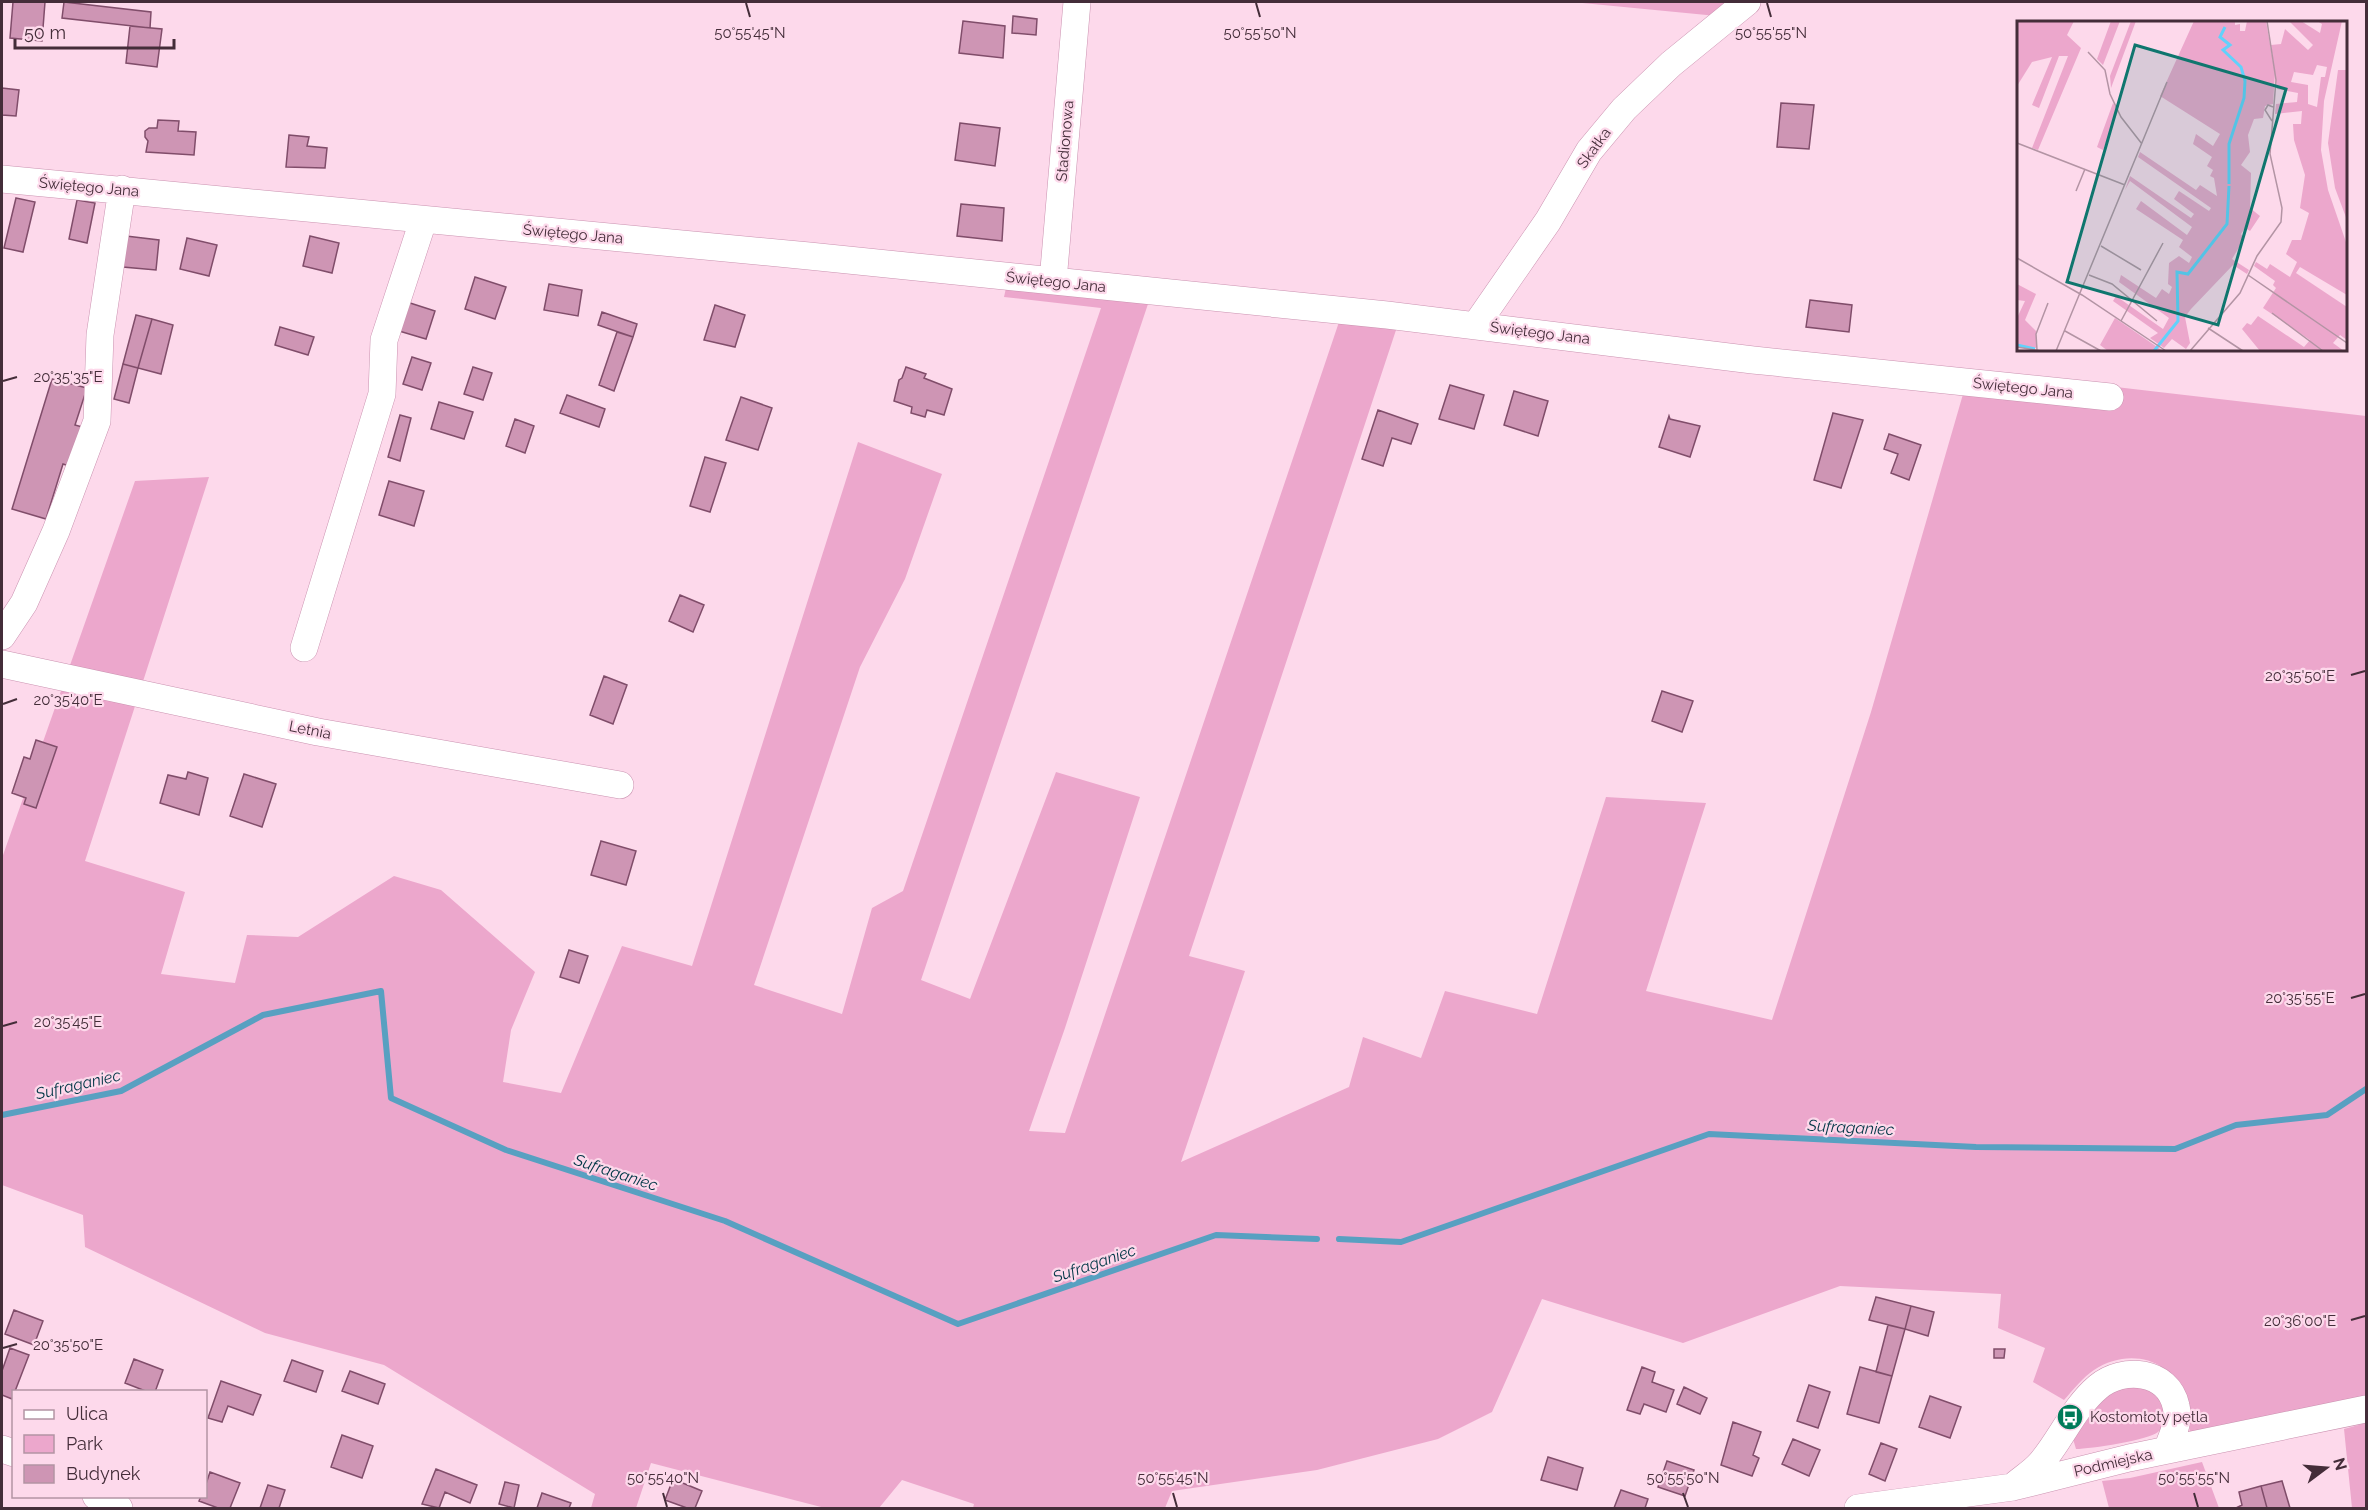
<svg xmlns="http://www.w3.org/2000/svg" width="2368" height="1510" font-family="Raleway,sans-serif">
  <rect width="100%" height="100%" fill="#fdd9eb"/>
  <path fill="#eca7cc" d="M1572,2h159l-14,14z
    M1006,288l142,16 -227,676 49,19 86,-227 84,25 -75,231 -36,103 36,2 274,-811 58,5 -208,629 56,15 -64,191 168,-75 14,-50 58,21 24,-67 92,23 69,-217 100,6 -60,188 126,29 99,-308 99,-342 396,46v984l-176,37c-1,-13 -1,-29 -5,-41 -15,-39 -58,-48 -91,-26 -11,7 -21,20 -30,30l-31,-18 12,-34 -47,-20 3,-34 -161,-8 -157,57 -141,-44 -50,113 -54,27 -121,31 -145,21 -7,17h-192l1,-4 -72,-24 -23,28h-54l-174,-45 -15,45h-45l4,-14 -211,-129 -119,-32 -180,-86 -2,-32 -81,-30v-327l133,-377 74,-4 -124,384 100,31 -24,82 74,9 12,-48 51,2 96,-61 47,14 94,82 -24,58 -8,52 58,11 61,-147 70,20 166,-524 84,32 -37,105 -45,88 -106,318 88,29 30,-106 31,-17 198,-583 -97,-11z
    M2143,1383l24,23c-1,9 -1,19 -9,26 -9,8 -68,17 -82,17l-3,-10 39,-52z
    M2366,1423v85h-14l-8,-79z
    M2202,1462l17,46h-110l-7,-27 28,-3z"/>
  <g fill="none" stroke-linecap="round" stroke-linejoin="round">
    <path stroke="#58a0c1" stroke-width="6" d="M2,1115l119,-24 142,-76 118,-24 10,107 115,52 219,71 233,103 258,-89 101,4
      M1339,1239l62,3 308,-108 267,13 199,2 61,-24 91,-10 39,-26"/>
  </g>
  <path fill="#ce95b4" stroke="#804d6a" stroke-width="1.5" d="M13,2h32l-3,39 -32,-3z
    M64,2l87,10 -1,16 -88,-10z
    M1013,16l24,3 -1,16 -24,-2z
    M963,21l42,5 -2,32 -44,-5z
    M130,26l32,3 -5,38 -31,-4z
    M2,88l17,2 -3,26 -14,-1z
    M1781,103l33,2 -5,44 -32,-2z
    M158,120l21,1 -1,10 18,1 -2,23 -48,-3 2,-11 -3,-4v-6l4,-3h8z
    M960,123l40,5 -5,38 -40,-6z
    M289,135l20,2 -2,9 20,2 -2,20 -39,-1z
    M16,198l19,4 -12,50 -19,-4z
    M77,200l18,3 -8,40 -18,-4z
    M961,204l43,4 -2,33 -45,-5z
    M126,236l33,4 -3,30 -33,-3z
    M310,236l29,7 -7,30 -29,-7z
    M187,238l30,7 -8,31 -29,-7z
    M475,277l31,10 -11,32 -30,-10z
    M549,284l33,6 -4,26 -34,-6z
    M1810,300l42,5 -3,27 -43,-5z
    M407,302l28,9 -9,28 -27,-8z
    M715,305l30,10 -10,32 -31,-7z
    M602,312l35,12 -4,13 -35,-12z
    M136,315l16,4 -14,49 -15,-4z
    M152,319l21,6 -12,49 -23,-6z
    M280,327l34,10 -6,18 -33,-10z
    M617,332l16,5 -19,54 -15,-6z
    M412,357l19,6 -9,27 -19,-6z
    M123,364l15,4 -9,35 -15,-4z
    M473,367l19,6 -9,27 -19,-6z
    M906,367l20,7 -2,4 28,11 -8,26 -17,-5 -2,7 -14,-4 1,-6 -18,-6 5,-21 3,-2z
    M52,379l35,9 -12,37 11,3 -11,40 -12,-4 -17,55 -34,-10z
    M1450,385l34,10 -10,34 -35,-10z
    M1514,391l34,10 -10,35 -34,-11z
    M567,395l38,14 -6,18 -39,-14z
    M741,397l31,11 -14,42 -32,-10z
    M439,402l34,10 -9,27 -33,-10z
    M1378,410l40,14 -7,20 -19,-6 -9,28 -21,-7z
    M1833,413l30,7 -22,68 -27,-8z
    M400,415l11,3 -11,43 -12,-4z
    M1669,416l1,3 30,7 -10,31 -31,-10z
    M515,419l19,7 -9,27 -19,-7z
    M1889,434l32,11 -12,35 -18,-7 7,-19 -14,-5z
    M705,457l21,6 -16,49 -20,-6z
    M389,481l35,10 -10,35 -35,-11z
    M680,595l24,10 -11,27 -24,-11z
    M604,676l23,9 -14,39 -23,-9z
    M1662,691l31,10 -11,31 -30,-11z
    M36,740l21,7 -21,61 -12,-4 2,-6 -14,-5 12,-36 6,2z
    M188,772l20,6 -9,37 -39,-12 8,-28 18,4z
    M244,774l32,10 -14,43 -32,-11z
    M601,841l35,10 -10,34 -35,-10z
    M569,950l19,6 -9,27 -19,-6z
    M1876,1297l35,9 -6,23 -36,-9z
    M1911,1306l23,6 -6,24 -23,-7z
    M14,1310l29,11 -9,24 -29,-11z
    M1888,1325l17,4 -13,47 -16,-4z
    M10,1348l19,7 -17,44 -10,-4v-24z
    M1994,1349h11l-1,9h-10z
    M134,1359l29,11 -8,22h-7l-23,-9z
    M292,1360l31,11 -7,21 -32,-11z
    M1642,1367l13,5 -3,10 22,8 -8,22 -22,-8 -4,10 -13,-4z
    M1860,1367l32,9 -13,47 -32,-9z
    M350,1371l35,13 -7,20 -36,-13z
    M221,1381l40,14 -8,20 -25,-9 -6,16 -14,-4z
    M1809,1385l21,7 -12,36 -21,-7z
    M1684,1387l23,11 -7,16 -23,-10z
    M1930,1396l31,11 -11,31 -31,-11z
    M1733,1422l28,10 -8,23 6,3 -7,18 -31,-11z
    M342,1435l31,11 -11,32 -31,-11z
    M1793,1439l27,11 -11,26 -27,-12z
    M1881,1443l16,6 -12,32 -16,-7z
    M1548,1457l35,11 -6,22 -36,-10z
    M1667,1461l27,9 -9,26 -27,-9z
    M436,1469l41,16 -7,18 -25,-11 -6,16 -17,-4z
    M210,1472l30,11 -10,25h-12l-19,-7 2,-5h5v-12z
    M673,1479l29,12 -7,17h-8l-22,-8z
    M2282,1481l8,27h-23l-6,-22z
    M505,1482l14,3 -5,23 -15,-4z
    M268,1485l17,5 -6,18h-19z
    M2261,1486l6,22h-31l6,-3 -3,-13z
    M1621,1490l27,9 -3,9h-31z
    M542,1493l29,10 -2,5h-32z"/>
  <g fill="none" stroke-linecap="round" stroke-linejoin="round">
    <defs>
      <path id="minor" d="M2,179l807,77 578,59 366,45 357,37
        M1053,281l24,-279
        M1476,325l72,-104 41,-70 35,-42 47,-45 76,-62
        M2,636l22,-33 32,-72 41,-110 3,-86 22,-146
        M304,648l78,-254 2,-54 39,-119
        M2,664l316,68 302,53
        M2,1449l12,4
        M2015,1485c8,-7 18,-13 25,-21 21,-24 33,-56 58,-77 25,-21 70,-17 78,19 4,16 -4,30 -9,44
        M96,1496l23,12
        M1858,1508l155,-21 116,-29 237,-49"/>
    </defs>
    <use href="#minor" stroke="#ca92b0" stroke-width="28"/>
    <use href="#minor" stroke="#fff" stroke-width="27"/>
  </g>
  <path fill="none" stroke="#442d39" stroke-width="2" d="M746,3l4,14M1256,3l4,14M1767,3l4,14M3,381l14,-4M2351,675l14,-4M3,704l14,-5M2351,998l14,-4M3,1026l14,-4M2351,1320l14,-4M3,1348l14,-4M663,1493l4,14M1173,1493l4,14M1683,1493l5,14M2194,1493l4,14"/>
  <defs>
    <symbol id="bus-disc" viewBox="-11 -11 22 22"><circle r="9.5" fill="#007b59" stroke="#fdd9eb"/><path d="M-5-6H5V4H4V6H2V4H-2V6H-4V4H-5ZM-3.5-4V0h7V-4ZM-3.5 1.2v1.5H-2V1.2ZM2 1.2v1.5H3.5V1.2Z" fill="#fff"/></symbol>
  </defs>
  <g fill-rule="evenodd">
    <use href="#bus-disc" x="2055" y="1402" width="30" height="30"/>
  </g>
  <g text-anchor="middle" stroke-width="4.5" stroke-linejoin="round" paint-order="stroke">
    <g font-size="15" fill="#442d39" stroke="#fdd9eb">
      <text transform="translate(1065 141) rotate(-85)" y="5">Stadionowa</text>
      <text transform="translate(1594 148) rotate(-54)" y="5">Skałka</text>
      <text transform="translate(89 187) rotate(5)" y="5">Świętego Jana</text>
      <text transform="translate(573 234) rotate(5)" y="5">Świętego Jana</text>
      <text transform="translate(1056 282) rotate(6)" y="5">Świętego Jana</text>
      <text transform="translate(1540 333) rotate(7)" y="5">Świętego Jana</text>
      <text transform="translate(2023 388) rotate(6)" y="5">Świętego Jana</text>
      <text transform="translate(310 730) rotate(11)" y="5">Letnia</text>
      <text transform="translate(2113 1463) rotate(-13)" y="5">Podmiejska</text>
    </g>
    <g font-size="15" fill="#442d39" stroke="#fdd9eb" text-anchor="start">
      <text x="2090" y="1422">Kostomłoty pętla</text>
    </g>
    <g font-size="16" font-style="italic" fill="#003646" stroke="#fdd9eb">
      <text transform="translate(78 1084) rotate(-13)" y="6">Sufraganiec</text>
      <text transform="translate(1851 1127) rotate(3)" y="6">Sufraganiec</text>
      <text transform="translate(616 1172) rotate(18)" y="6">Sufraganiec</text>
      <text transform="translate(1094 1263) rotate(-19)" y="6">Sufraganiec</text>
    </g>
  </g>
  <g transform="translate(2017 21)">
    <rect width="330" height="330" fill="#fdd9eb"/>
    <path d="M0,0h57l-7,14 14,13 -43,102 -6,-2 36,-92h-9l-20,52 -7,-3 20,-48 -20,5 -15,24zM94,0h9l-17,44 -6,-6zM114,0h5l-25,67 -1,-12zM177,0h41v4l5,-1v7h5l2,-10h19l9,52 -2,31 -8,2 -2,12 -9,1 -6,16 2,17 -9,13 10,8 -1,35 10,8 -10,15 -5,-3 -4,6 3,5 -12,20 17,11 -2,4 -14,-9 -42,44 -6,8 5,26 -4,6 -14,-10 -8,9 -14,-10 8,-5 -45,-32 3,-5 47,33 6,-11 -50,-36 2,-7 35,23 6,-9 7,5 3,-7 -4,-3 1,-21 10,-7 10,7 3,-6 -13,-10 4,-7 -47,-31 5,-8 46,34 5,-8 -62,-46 -5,9 5,-14 61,42 3,-4 -20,-15 5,-8 30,20 2,-3 -73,-51 2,-5 56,38 4,-5 17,11 -3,-18 -4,-2 3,-6 -6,-4 5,-9 -19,-13 3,-10 17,12 7,-12 -60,-38zM272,0h12l19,12 2,-9 -5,-3h25l-18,80 -3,49 7,40 19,55v50l-47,-28 -4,6 51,34v33l-7,-5 -7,8 11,8h-84l-18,-22 5,-6 4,2 7,-9 46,31 6,-7 -47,-32 13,-20 -3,-3 2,-4 -21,-15 2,-4 11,7 3,-5 20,13 7,-15 -11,-8 6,-14h9l8,-27 -9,-5 5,-33 -11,-35 -1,-16h8l1,-13 -27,3 1,-10 21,-2 1,-9 -21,-4 -6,-44 10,-1 4,-15 23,21 5,-5zM300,44l10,2 -2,10h-4l-4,30 -9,-3v-19l-17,-3 3,-10 19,3zM321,49h9v150l-12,-32 -7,-45zM96,82l5,8 -15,39 -6,-3zM0,263l19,10 -11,26 11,11v17l-19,-2v-28l8,-17 -8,-1zM98,297l48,33h-55l-8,-6z" fill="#eca7cc" fill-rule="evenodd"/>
    <path fill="none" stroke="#61d1fb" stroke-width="3" d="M208,6l-5,10 10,8 -7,5 18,17 4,14 -1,17 -15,46v40M0,324l18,4M137,330l24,-30 -1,-49 11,2 39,-50 2,-38"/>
    <path fill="none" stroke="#b394a4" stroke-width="1.5" d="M71,31l17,18 5,24 11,23 21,27M255,100l-7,-11 3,-5 5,2M0,122l108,42M59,170l9,-22M84,225l40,24M0,237l65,37 84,56M72,254l23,9 45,37M231,254l99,68M255,292l51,38M104,300l42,-78M191,307l35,23M48,310l36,20M0,326l24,4M20,329l-1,-16 12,-31M39,330l111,-269M173,330l50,-58 17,-37 24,-34 1,-14 -12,-54 6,-74 -9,-59"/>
    <path fill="#0f766e" fill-opacity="0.15" stroke="#0f766e" stroke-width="3" d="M118,24l151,44 -68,236 -151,-43z"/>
    <rect width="330" height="330" fill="none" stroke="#442d39" stroke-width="3"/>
  </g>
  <g font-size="15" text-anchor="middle" fill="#442d39" stroke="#fdd9eb" stroke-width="4.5" stroke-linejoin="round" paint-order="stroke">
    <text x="750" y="38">50°55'45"N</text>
    <text x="1260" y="38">50°55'50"N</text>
    <text x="1771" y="38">50°55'55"N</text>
    <text x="68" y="382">20°35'35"E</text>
    <text x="2300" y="681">20°35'50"E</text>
    <text x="68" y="705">20°35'40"E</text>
    <text x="2300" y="1003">20°35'55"E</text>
    <text x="68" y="1027">20°35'45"E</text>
    <text x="2300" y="1326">20°36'00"E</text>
    <text x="68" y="1350">20°35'50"E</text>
    <text x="663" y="1483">50°55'40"N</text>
    <text x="1173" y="1483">50°55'45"N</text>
    <text x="1683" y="1483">50°55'50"N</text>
    <text x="2194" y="1483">50°55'55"N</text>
  </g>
  <rect width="2368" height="1510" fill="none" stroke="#442d39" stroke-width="6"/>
  <rect x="12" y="1390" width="195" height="108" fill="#fdd9eb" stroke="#b394a4" stroke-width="1.5"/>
  <rect x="24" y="1410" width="30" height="9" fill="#ffffff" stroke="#b394a4" stroke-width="1.5"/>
  <text x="66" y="1420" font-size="18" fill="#442d39">Ulica</text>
  <rect x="24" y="1435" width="30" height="18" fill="#eca7cc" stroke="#b394a4" stroke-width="1.5"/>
  <text x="66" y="1450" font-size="18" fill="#442d39">Park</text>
  <rect x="24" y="1465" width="30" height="18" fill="#ce95b4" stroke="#b394a4" stroke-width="1.5"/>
  <text x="66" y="1480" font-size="18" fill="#442d39">Budynek</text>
  <g transform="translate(2326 1468) rotate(74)" stroke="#fdd9eb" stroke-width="4.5" paint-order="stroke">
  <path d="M0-4.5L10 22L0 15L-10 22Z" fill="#442d39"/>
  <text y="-9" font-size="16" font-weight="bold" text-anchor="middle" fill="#442d39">N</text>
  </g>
  <path d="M15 39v9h159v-9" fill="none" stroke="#442d39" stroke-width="3"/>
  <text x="24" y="39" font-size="18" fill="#442d39" stroke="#fdd9eb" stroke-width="4.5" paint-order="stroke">50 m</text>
</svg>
